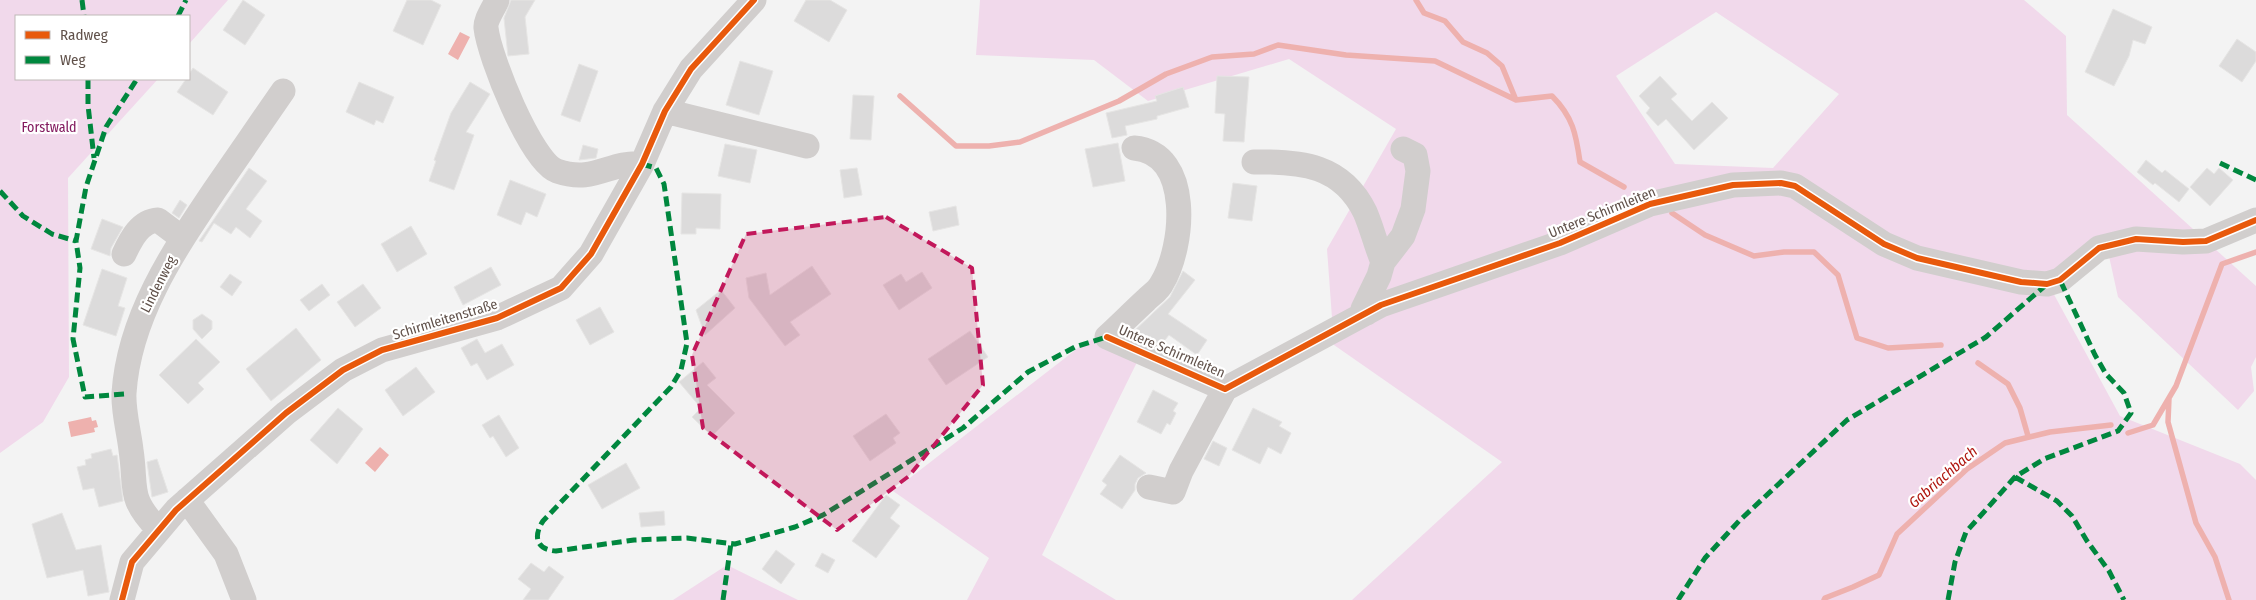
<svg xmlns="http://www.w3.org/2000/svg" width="2256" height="600" font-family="'Fira Sans Condensed',sans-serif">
  <rect width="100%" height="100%" fill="#f3f3f3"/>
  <path fill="#f1d9eb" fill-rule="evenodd" d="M0,0h228l-39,44v-28h-173v63h142l-90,99 1,199 -26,45 -43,31z
    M980,0h1044l42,36 1,79 189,171v71l-5,10 3,24 -16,19 -120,-113 -13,-59 -54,51 69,127 120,48 16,16v120h-904l150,-138 -168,-117 -7,-96 69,-120 -107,-70 -141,42 -54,-41 -118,-5zM1716,12l123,82 -66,74 -98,-4 -59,-88z
    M1107,337l34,17 -99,201 74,45h-149l22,-42 -96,-67 194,-150z
    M727,565l71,35h-125z"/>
  <path fill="#eeb1ae" d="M460,32l10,5 -12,23 -10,-6z
    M91,417l1,4 4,-1 2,7 -4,1 1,4 -24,5 -3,-15z
    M380,447l9,8 -14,17 -10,-9z"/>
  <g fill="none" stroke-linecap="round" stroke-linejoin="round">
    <path stroke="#eeb1ae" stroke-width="5.5" d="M1416,0l8,13 21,8 18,21 24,11 15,13 14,34
      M900,96l56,50h33l31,-4 99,-41 47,-27 46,-17 42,-3 24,-9 68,10 89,6 81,39 36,-4c21,21 24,38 28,66l44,25
      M1672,213l33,22 49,21 30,-4h30l24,23 19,63 31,10 53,-3
      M1978,363l30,21 12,24 8,28
      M2169,398l-1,24 28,101 19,34 14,43
      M2128,433l25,-8 23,-39 46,-122 34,-12
      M1824,600l1,-2 28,-11 26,-12 18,-41 70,-65 38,-26 45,-11 61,-7"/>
  </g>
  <path fill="#dcdbdb" stroke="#e6e5e4" d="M243,0l22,15 -20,30 -22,-15z
    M407,0h24l10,5 -18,40 -30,-14z
    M511,0h24l-10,17 4,37 -21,2 -4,-38z
    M806,0h24l17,10 -18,32 -35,-21z
    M2113,9l39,18 -7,17 -12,-4 -4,16 -15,30 -29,-14z
    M2237,39l19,13v9l-14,21 -23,-16z
    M740,61l33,10 -14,44 -33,-10z
    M579,64l19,7 -18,51 -19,-7z
    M193,68l35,24 -15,23 -36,-23 9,-13h3v-5z
    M1217,76l32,1 -5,65 -21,-1 2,-27 -10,-1z
    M1660,76l17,18 -6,5 21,22 20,-19 16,16 -34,32 -28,-31 -8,7 -12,-13 4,-5 -11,-12z
    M359,82l35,15 -11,26 -7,-3 -2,5 -28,-13z
    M470,82l20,12 -24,38 8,3 -20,55 -25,-9 7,-20 -2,-1 17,-47z
    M1183,87l6,20 -32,9v3l-32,7 2,9 -15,3 -6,-25 51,-12 -2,-5z
    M853,95l21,1 -3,44 -21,-1z
    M1118,143l7,38 -32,6 -8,-38z
    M725,144l32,6 -7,33 -32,-7z
    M583,145l15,4 -2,9 -17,2z
    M2146,160l16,13 3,-3 24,19 -10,13 -24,-19 -2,2 -16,-13z
    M249,168l18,13 -21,28 16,12 -12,17 -14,-11 -5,7 -17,-11 -12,19 -3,-1z
    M857,168l5,27 -18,3 -4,-28z
    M2207,168l7,6 5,-6 14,12 -23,26 -20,-19z
    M510,180l36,14 -9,23 -11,-5 -5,13 -24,-10z
    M1233,183l24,3 -5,35 -24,-3z
    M682,193l39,1 -1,35 -24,-1v6h-15z
    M180,200l7,5 -8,13 -7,-5z
    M956,206l3,19 -26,6 -4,-19z
    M102,219l21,8 -12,21 -1,8 -19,-7z
    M411,226l16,28 -30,18 -16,-28z
    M812,266l19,28 -41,28 10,13 -15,11 -36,-48 -3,-20 20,-5 4,22z
    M491,267l10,18 -38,20 -9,-18z
    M102,269l25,9 -9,28 7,2 -9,28 -33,-11z
    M1183,271l12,9 -27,34 39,26 -10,15 -28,-20 -8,10 -28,-13 37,-35z
    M922,272l10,16 -33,22 -16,-25 18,-11 5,8z
    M230,274l12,8 -10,14 -12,-9z
    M322,284l8,11 -21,16 -9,-11z
    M363,284l18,24 -26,19 -18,-25z
    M721,290l14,18 -30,27 -9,-25z
    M600,307l14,25 -24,13 -14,-25z
    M202,314l10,7v8l-10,10 -9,-10v-9z
    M296,328l25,32 -50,41 -25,-32z
    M970,331l18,26 -42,28 -18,-26z
    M196,339l24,23 -22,21 6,6 -16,15 -29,-29z
    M477,339l8,14 17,-9 12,21 -27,15 -10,-17 -6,3 -10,-18z
    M703,362l13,16 -9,7 28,28 -23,23 -20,-19 9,-9 -22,-26z
    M416,367l19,25 -32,24 -18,-26z
    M1153,390l25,13 -5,8 3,2 -6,12 -3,-2 -6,11 -24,-12z
    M338,408l25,21 -26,35 -27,-24z
    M1253,408l29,14 -3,4 12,7 -10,21 -13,-7 -8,17 -28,-14z
    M886,414l14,19 -7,5 3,5 -26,18 -17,-25z
    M499,415l20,33 -13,9 -13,-21 -3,2 -8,-13z
    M1213,441l14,7 -8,18 -15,-7z
    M111,449l2,7 4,-1 6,46 -24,6 -5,-19 -11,2 -6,-23 9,-2 -1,-5 7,-2 -1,-4z
    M1120,455l26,18 -8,5 -3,6v6l-13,19 -22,-15 7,-9 -5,-4z
    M157,459l11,33 -16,5 -5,-35z
    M626,463l14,25 -38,21 -14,-24z
    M886,495l14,10 -10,13 10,8 -24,32 -24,-17z
    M664,511l1,14 -24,2 -2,-14z
    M62,513l14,37 25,-5 8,47 -21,4 -5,-26 -36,8 -15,-54z
    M776,550l19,14 -14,20 -19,-15z
    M822,553l13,7 -7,13 -13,-7z
    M531,563l13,9 5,-6 15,11 -16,23h-25l8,-11 -13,-10z"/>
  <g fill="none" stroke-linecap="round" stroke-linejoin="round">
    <path stroke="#d1cecd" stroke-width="25" d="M497,0c-3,8 -12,20 -11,28 3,28 45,134 71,143 38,13 52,-10 85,-7
      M665,111l142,35
      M1134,148c59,5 50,99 28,135 -3,7 -11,12 -16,17 -13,12 -26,25 -39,37l118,52 156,-84 179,-62 90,-39 83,-19 48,-2 14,3 89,58 33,14 104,24 26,2 13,-4 39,-32 37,-9 47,3 23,-1 50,-21
      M1254,162c47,-1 88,3 111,50 7,16 11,34 18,50
      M124,254c7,-15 16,-33 34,-34l24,18
      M1367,313l-4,-4 16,-33 4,-14 20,-26 10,-27 5,-38 -3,-16 -12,-6
      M1149,487l24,5 8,-21 44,-82
      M187,500l39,54 18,46
      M158,529c-31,-32 -21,-40 -27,-79 -2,-18 -8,-39 -7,-57 5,-76 49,-141 90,-202 23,-33 46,-67 69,-100
      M122,600l10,-38 44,-52 110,-97 57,-43 39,-20 115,-32 64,-30 30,-34 51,-90 23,-53 26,-42 63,-69"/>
    <path stroke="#00873e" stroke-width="5" stroke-dasharray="10 5" stroke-linecap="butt" d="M82,0l2,16
      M178,16l8,-16
      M88,79v26l6,53
      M2220,163l36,17
      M642,164l14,4 8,16 23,159 -6,27 -10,17 -128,134c-10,15 -7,29 13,30l78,-11 26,-1 27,-1 48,6 60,-17 28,-12 140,-87 65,-56 47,-25 32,-10
      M0,191l23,25 29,18 24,7
      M124,394l-39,3 -12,-58 7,-71 -4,-27 10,-54 20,-60 31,-48
      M2015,477l42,24 15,15 15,25 22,30 15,29
      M723,600l8,-57
      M1678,600l27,-42 34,-37 108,-101 139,-83 61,-53
      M1948,600l7,-38 11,-30 49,-55 29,-18 74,-28 13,-18 -7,-20 -18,-19 -11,-19 -35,-75"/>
    <defs>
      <path id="cycleway" d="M1107,337l118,52 156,-84 179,-62 90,-39 83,-19 48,-2 14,3 89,58 33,14 104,24 26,2 13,-4 39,-32 37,-9 47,3 23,-1 50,-21
        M122,600l10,-38 44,-52 110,-97 57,-43 39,-20 115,-32 64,-30 30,-34 51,-90 23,-53 26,-42 63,-69"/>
    </defs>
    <use href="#cycleway" stroke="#fff" stroke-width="9"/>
    <use href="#cycleway" stroke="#e8590c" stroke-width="6"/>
  </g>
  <path fill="#c2185b" fill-opacity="0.2" stroke="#c2185b" stroke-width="4" stroke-dasharray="10 6" stroke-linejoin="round" d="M886,217l86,51 11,117 -74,91 -72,54 -134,-102 -11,-73 54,-121z"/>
  <g text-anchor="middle" stroke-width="4.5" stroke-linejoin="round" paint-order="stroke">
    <g font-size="14" fill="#83195e" stroke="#fff">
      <text x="49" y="132">Forstwald</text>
    </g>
    <g font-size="14" fill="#60514a" stroke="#fff">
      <text transform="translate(1602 212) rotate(-22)" y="5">Untere Schirmleiten</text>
      <text transform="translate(158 284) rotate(-63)" y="5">Lindenweg</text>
      <text transform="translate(445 319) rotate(-17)" y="5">Schirmleitenstraße</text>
      <text transform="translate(1172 351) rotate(23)" y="5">Untere Schirmleiten</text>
    </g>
    <g font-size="15" font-style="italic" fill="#af160e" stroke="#fff">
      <text transform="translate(1943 477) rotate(-41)" y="5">Gabriachbach</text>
    </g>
  </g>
  <rect x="15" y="15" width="175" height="65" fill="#ffffff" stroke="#bfb9b7"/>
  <rect x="25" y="31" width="25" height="8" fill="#e8590c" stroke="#bfb9b7"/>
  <text x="60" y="40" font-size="15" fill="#60514a">Radweg</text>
  <rect x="25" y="56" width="25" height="8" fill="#00873e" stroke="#bfb9b7"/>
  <text x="60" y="65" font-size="15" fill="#60514a">Weg</text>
</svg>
